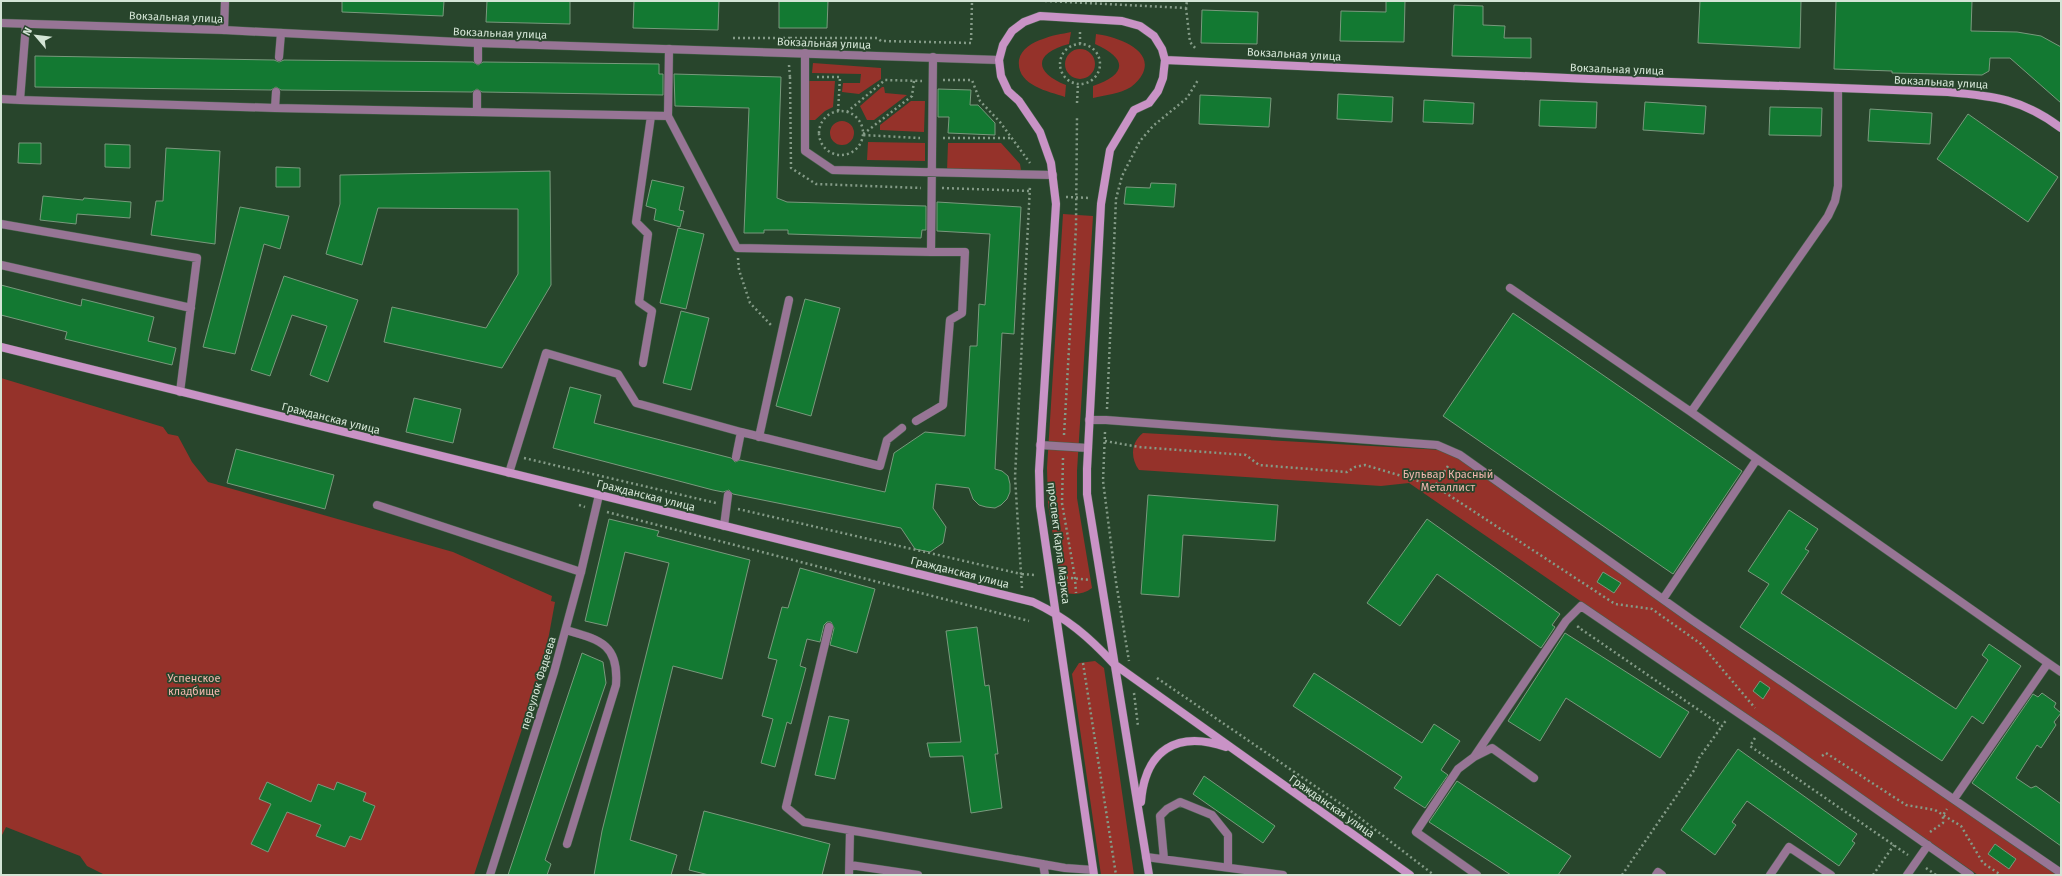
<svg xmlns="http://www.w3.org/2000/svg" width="2062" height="876" font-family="'Fira Sans',sans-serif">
  <rect width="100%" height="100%" fill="#28452c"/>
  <path fill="#95322a" d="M1071,32l-2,12c-35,9 -36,28 -3,41l-1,12c-18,-6 -49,-12 -46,-37 2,-11 14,-18 24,-21 9,-4 19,-5 28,-7z
    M1096,34c17,2 58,14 47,39 -3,6 -7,10 -12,14 -11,7 -26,8 -38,11v-12c33,-11 36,-27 2,-42z
    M1065 64a15 15 0 1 1 30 0a15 15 0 1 1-30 0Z
    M813,63l68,5v11l-22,15 -17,-2 1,-9h17l1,-9 -49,-1z
    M809,81h26l-2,26 -8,4 -10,9h-7z
    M882,87h2l1,6 22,2 -33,25h-7l-7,-14z
    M911,101h14l-1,31 -44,-2v-5z
    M830 133a12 12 0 1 1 24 0a12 12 0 1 1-24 0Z
    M868,142l57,1v18l-58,-1z
    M948,143h53l19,21 1,6 -74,1z
    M1063,214l30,2 -16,255v27l15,90c-9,7 -19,7 -30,4l-14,-88 -1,-36z
    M1,378l162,49 5,7 10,2 14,26 16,20 245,70 99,44 -1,5 4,1 -11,60 -70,213h-369l-18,-9 -7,-10 -74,-29 -5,10z
    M1143,433l299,17 14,6 604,419h-82l-569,-392 -28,3 -242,-16c-9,-12 -8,-28 4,-37z
    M1095,661l9,7 30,207h-33l-29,-201 7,-11z"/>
  <path fill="#137932" stroke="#79997d" d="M342,1h102l-1,15 -101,-4z
    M487,1h83v23l-84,-2z
    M634,1h85l-1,29 -85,-2z
    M779,1h49l-1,27h-48z
    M1386,1h19l-1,41 -64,-1 1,-30 45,1z
    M1700,1h101l-1,47 -102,-5z
    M1836,1h136l-1,30 46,1 24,4 20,11v56l-51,-45h-20l-1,13 -7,4 -90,-2v-2l-58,-2z
    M1454,5l29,1v19l22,1 -1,12h27v20l-79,-2z
    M1202,10l56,2 -1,32 -56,-1z
    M35,56l239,4 5,2 5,-2 189,2 5,3 5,-3 176,2v10h4v21l-181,-3 -5,-3 -5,3 -191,-2 -5,-3 -5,3 -236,-3z
    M674,74l107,3 -4,121 10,4 139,4v24h-4l-1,8 -133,-4v-4h-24v3h-20l5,-125 -74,-2z
    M938,89l33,1 -1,15h8l17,18v12l-47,-2 1,-16h-11z
    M1338,94l55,3 -1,25 -55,-3z
    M1200,95l71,3 -2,29 -70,-3z
    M1424,100l50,3 -1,21 -50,-2z
    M1540,100l57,2 -1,26 -57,-2z
    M1645,102l61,4 -2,28 -61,-4z
    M1770,107l52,1 -1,28 -52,-1z
    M1870,109l62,4 -2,31 -62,-3z
    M1968,114l90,63 -30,45 -91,-63z
    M19,143h22v21l-23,-1z
    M105,144l25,1v23l-25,-1z
    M166,148l54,3 -5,93 -64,-9 5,-34h7z
    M276,167l24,1v19h-24z
    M550,171l1,114 -49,83 -118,-26 8,-35 94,21 32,-54v-65l-140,-1 -16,57 -36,-11 14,-50v-29z
    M652,180l32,7 -5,23 5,1 -4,16 -26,-7 2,-11 -10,-3z
    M1151,183l25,1 -2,23 -50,-3 2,-17 24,1z
    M43,196l40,4 1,-2 47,4 -1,16 -53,-4 -1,10 -36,-4z
    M937,202l84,5 -7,127 -12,-1 -7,136 7,2 6,5 2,8v8l-3,7 -6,6 -6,3 -9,-1 -7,-2 -6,-6 -4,-11 -33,-4 -3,24 13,19 -3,16 -13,9 -15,-3 -14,-21 -168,-34 -4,-4 -6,2 -10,-2 -160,-42 17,-61 31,8 -7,28 137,35 4,4 5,-2 145,32 9,-39 31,-21 40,4 5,-90h7l2,-42 6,1 5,-71 -53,-3z
    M240,207l49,9 -9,33 -16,-5 -29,110 -32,-7z
    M678,228l26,6 -18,75 -26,-6z
    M284,276l74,24 -30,82 -18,-7 17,-49 -35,-11 -22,61 -19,-6z
    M1,285l80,21 1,-7 72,18 -6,24 28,7 -4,17 -107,-26 2,-7 -66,-17z
    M805,299l35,9 -29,108 -35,-10z
    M681,311l28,7 -18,72 -28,-7z
    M1513,313l229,158 -69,103 -230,-158z
    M414,398l47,11 -8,34 -47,-11z
    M236,449l98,26 -9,34 -98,-26z
    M1148,495l130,10 -3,36 -92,-6 -4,62 -38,-3z
    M1789,510l29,19 -13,20 4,2 -28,42 175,116 32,-49 -6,-5 7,-11 32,22 -38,58 -11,-8 -30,45 -202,-134 29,-43 -21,-13z
    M609,519l50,12 -2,5 93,24 -28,119 -49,-13 -43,174 47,15 -6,20h-77l8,-44 67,-268 -44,-11 -18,74 -22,-5z
    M1427,519l133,95 -8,11 3,2 -14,21 -104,-74 -37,52 -33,-23z
    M800,568l75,21 -18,64 -27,-8 4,-17 -3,-6h-4l-3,3 -4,17 -13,-3 -7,27 6,2 -15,56 -4,-2 -12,45 -14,-4 12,-44 -11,-3 15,-56 -9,-2 14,-51 6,1z
    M1603,572l18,11 -7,10 -17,-11z
    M977,627l8,59 4,-1 9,69h-3l7,54 -31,5 -8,-57 -33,1 -3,-14 34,-1 -15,-111z
    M1565,633l124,79 -29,46 -94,-60 -26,43 -32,-20z
    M582,653l21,9 3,21 -61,177 6,4 -4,11h-39z
    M1314,673l108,70 12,-19 26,17 -19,29 7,5 -23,33 -31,-20 8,-11 -109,-71z
    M1760,681l10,7 -7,11 -10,-8z
    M2042,693l14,10 -2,4 7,6 -7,9 2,3 -15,23 -4,-3 -21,33 15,10 5,-2 25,18v42l-89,-63 61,-89 5,3z
    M829,716l20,4 -14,59 -20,-4z
    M1738,749l119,85 -5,7 3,2 -16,23 -92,-65 -15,21 4,3 -21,30 -34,-25z
    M1204,776l71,50 -12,17 -70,-49z
    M1457,781l114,75 -13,19h-47l-82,-53z
    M267,782l44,20 7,-18 16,6 3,-8 29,11 -3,8 12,5 -14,34 -11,-4 -5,11 -29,-11 5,-11 -34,-13 -19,40 -17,-8 20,-40 -12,-5z
    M704,811l126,33 -8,31h-113l-20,-5z
    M1995,844l21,15 -7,10 -21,-15z"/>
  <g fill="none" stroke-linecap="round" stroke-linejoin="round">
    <defs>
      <path id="lane" d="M224,30l1,-29
        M805,53v98l28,19 220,5
        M279,57l2,-24
        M478,60v-17
        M1,99l19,1 6,-76
        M20,100l255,8 393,8 1,-67
        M275,108l1,-16
        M477,112v-18
        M668,116l69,132 194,4 2,-195
        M1,224l196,34 -17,134
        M1,265l190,43
        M1510,288l181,124
        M643,363l9,-52 -13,-9 9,-68 -12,-12 15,-106
        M1089,420h17l331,25 23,10 232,165 369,253
        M916,421l27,-16 7,-85 12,-7 3,-61h-34
        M759,437l30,-137
        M1040,445l48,3
        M736,457l5,-25 139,34 7,-26 15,-12
        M1757,459l-66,-47 137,-196 7,-15 3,-15v-98
        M509,473l37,-120 72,21 18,29 105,29
        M377,505l204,67
        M724,526l4,-31
        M1663,599l94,-140 291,204 -94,136
        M829,627l-43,180 18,15 261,46 28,2
        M566,630c34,10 53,14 50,55l-49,159
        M2048,663l13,9
        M1474,757l92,-136 15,-15 194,132 195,137
        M1146,857l137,18
        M1164,859l-4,-43 7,-7 13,-7 32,13 16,20v31
        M1043,864l2,11
        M850,865l68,10
        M849,875l1,-44
        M1477,875l-61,-43 42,-63 16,-12 18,-9 42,30
        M1656,875l2,-3 4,3
        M1770,875l19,-28 42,28
        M1907,875l21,-30"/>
      <path id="street" d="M1,23l223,7 254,13 521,17
        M490,875l64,-203 27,-100 18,-77"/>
      <path id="secondary" d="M1165,60l424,19 359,13c46,4 75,7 113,36
        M1,347l1032,255c34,16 56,35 81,62l296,211
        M1141,802c4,-52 36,-72 85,-55
        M1094,875l-54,-369 -1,-35 17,-267 -5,-41 -11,-31 -21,-31 -11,-10 -7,-15 -2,-16 4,-15 9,-14 12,-9 16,-6 82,5 18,5 14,10 8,13 3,11 -2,18 -5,13 -9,12 -15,7 -24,40 -9,54 -14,265v25l62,381"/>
    </defs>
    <use href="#lane" stroke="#47624b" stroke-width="9"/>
    <use href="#street" stroke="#47624b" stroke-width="9"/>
    <use href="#secondary" stroke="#47624b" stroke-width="9"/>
    <path stroke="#849b87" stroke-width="2.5" stroke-dasharray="2 3" stroke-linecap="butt" d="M1045,1l141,7 1,-7
      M1186,8l4,34 6,7
      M733,38h57
      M790,38h87l4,3 90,2 1,-42
      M1080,44v-14
      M1060 64a20 20 0 1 1 40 0a20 20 0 1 1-40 0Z
      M789,65l1,12
      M790,77l1,91 25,16 105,4
      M817,77h23l-2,35
      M943,80h29l8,21 20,21 30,41
      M914,81l-2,15 -50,39 58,3
      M1077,103l1,-19
      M819 133a22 22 0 1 1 44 0a22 22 0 1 1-44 0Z
      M847,112l38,-32 37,1
      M943,138h69
      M942,188l88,3
      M1066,197l25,1
      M738,258l1,12 11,33 21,22
      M1107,409l9,-210 6,-23 18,-35 13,-15 34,-28 11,-18
      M1105,432l-2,49 13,101 13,79
      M1064,435l12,-208 1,-109
      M1105,441l34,6 107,8 13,10 88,7 8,-5 10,-2 70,21
      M524,458l192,45
      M1063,458l-1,45 13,75 1,15
      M1448,466l-13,20 180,118 37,5 49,35 54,64
      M579,505l6,2
      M738,509l283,65 -6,-97 15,-291
      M607,512l422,109
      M1061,577l29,3
      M1022,588l-1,-14 13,1
      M1579,626l-1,1 144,99 5,-7
      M1083,663l33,212
      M1157,678l190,130 87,67
      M1134,693l4,33
      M1755,738l-5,8 158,109
      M1822,756l4,-3 80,52 29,5 26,16 22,37 18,12
      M1930,832l13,-9v-8l4,-6
      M1926,868l10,7
      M1622,875l73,-106 4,-11 23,-32
      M1873,875l21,-30"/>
    <use href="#lane" stroke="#977595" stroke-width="8"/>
    <use href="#street" stroke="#977595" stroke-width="8"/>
    <use href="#secondary" stroke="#c993c6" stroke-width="8"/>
  </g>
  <g text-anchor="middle" stroke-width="3.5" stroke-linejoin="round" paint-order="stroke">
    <g font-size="11" fill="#d4e5d6" stroke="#28452c">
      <text transform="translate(176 17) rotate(2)" y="4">Вокзальная улица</text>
      <text transform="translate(500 33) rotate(2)" y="4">Вокзальная улица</text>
      <text transform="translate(824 43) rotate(2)" y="4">Вокзальная улица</text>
      <text transform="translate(1294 54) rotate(3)" y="4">Вокзальная улица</text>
      <text transform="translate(1617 69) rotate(2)" y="4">Вокзальная улица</text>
      <text transform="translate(1941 82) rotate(3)" y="4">Вокзальная улица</text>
      <text transform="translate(331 418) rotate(14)" y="4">Гражданская улица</text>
      <text transform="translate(646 495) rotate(14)" y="4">Гражданская улица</text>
      <text transform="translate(1059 543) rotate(83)" y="4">проспект Карла Маркса</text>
      <text transform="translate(960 572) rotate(14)" y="4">Гражданская улица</text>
      <text transform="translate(538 683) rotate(-73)" y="4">переулок Фадеева</text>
      <text transform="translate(1332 806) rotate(35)" y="4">Гражданская улица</text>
    </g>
    <g font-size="11" fill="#f0b7ae" stroke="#28452c">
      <text x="1448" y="478">Бульвар Красный<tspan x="1448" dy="13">Металлист</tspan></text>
      <text x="194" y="682">Успенское<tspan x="194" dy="13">кладбище</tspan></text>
    </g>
  </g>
  <rect width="2062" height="876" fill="none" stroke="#d4e5d6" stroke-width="4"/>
  <g transform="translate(36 36) rotate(298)" stroke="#28452c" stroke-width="3" paint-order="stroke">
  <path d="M0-3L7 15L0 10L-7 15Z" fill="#d4e5d6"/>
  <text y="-6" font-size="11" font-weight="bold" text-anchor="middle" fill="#d4e5d6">N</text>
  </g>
</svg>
